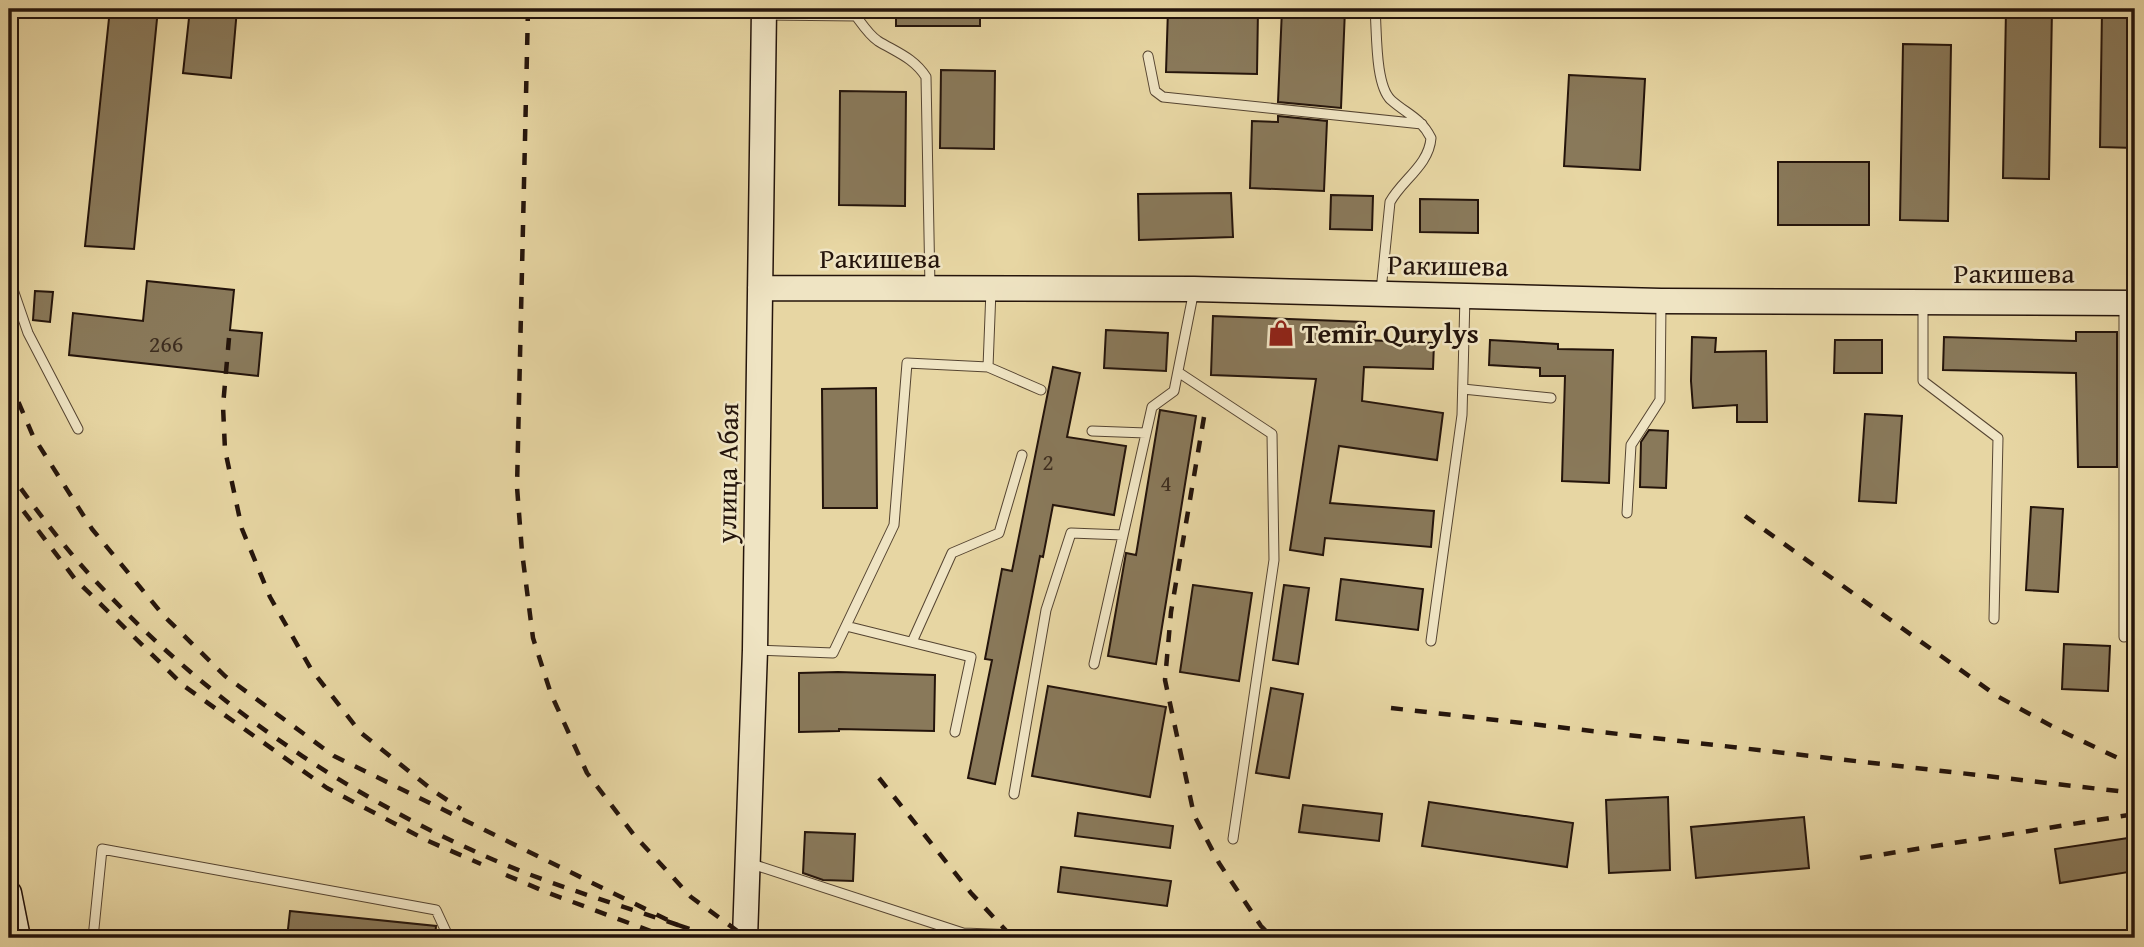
<svg xmlns="http://www.w3.org/2000/svg" width="2144" height="947" font-family="'Gentium Book Plus',serif">
  <rect width="100%" height="100%" fill="#e7d6a3"/>
  <filter id="stains"><feTurbulence type="fractalNoise" baseFrequency=".00286" numOctaves="4"/><feColorMatrix values="0 0 0 0 .2 0 0 0 0 .09 0 0 0 0 .02 0 0 0 .5 -.17"/></filter>
  <radialGradient id="worn" r=".72"><stop offset=".6" stop-color="#630" stop-opacity="0"/><stop offset="1" stop-color="#630" stop-opacity=".3"/></radialGradient>
  <path fill="#89795a" stroke="#24140b" stroke-width="2" d="M110,9h48l-24,240 -49,-3z
    M190,9h47l-6,69 -48,-5z
    M896,9h84v17h-84z
    M1168,9h90l-1,65 -91,-2z
    M1282,9h63l-4,99 -63,-6z
    M2006,9h46l-3,170 -46,-1z
    M2102,9h33v139l-35,-1z
    M1903,44l48,1 -3,176 -48,-1z
    M941,70l54,1 -1,78 -54,-1z
    M1569,75l76,4 -5,91 -76,-4z
    M840,91l66,1 -1,114 -66,-1z
    M1278,116l49,5 -3,70 -74,-3 2,-67 26,1z
    M1778,162h91v63h-91z
    M1231,193l2,44 -94,3 -1,-46z
    M1331,195l42,1 -1,34 -42,-1z
    M1420,199l58,1v33l-58,-1z
    M147,281l87,9 -4,40 32,3 -4,43 -189,-21 4,-42 70,8z
    M35,291l18,1 -3,30 -17,-2z
    M1213,316l152,6v18l69,3 -1,26 -69,-2 -2,34 81,12 -6,47 -98,-14 -9,57 104,8 -3,36 -106,-9 -2,17 -33,-5 26,-171 -105,-4z
    M1106,330l62,3 -2,38 -62,-3z
    M2076,332h41v135h-39l-2,-94 -133,-3 1,-33 132,4z
    M1692,337l24,1 -1,14 51,-1 1,71h-30v-17l-44,3 -2,-27z
    M1490,340l68,4v5l55,1 -4,133 -47,-2 3,-105h-25v-8l-51,-3z
    M1835,340h47v33h-48z
    M1053,367l27,6 -13,64 59,9 -12,69 -61,-10 -10,52 -3,-1 -45,228 -27,-6 24,-118 -7,-1 17,-90 10,2z
    M876,388l1,120h-54l-1,-119z
    M1160,410l36,6 -40,248 -48,-8 18,-103 10,2z
    M1865,414l37,2 -6,87 -37,-2z
    M1649,430l19,1 -2,57 -26,-1 1,-45z
    M2031,507l32,2 -5,83 -32,-2z
    M1341,579l82,10 -5,41 -82,-10z
    M1193,585l59,8 -13,88 -59,-9z
    M1284,585l25,3 -11,76 -25,-4z
    M2064,644l46,2 -2,45 -46,-2z
    M838,672l97,3 -1,56 -95,-2v2l-40,1v-59z
    M1048,686l118,21 -16,90 -118,-21z
    M1271,688l32,6 -14,84 -33,-5z
    M1668,797l2,73 -61,3 -3,-73z
    M1429,802l144,21 -6,44 -145,-21z
    M1303,805l79,9 -3,27 -80,-9z
    M1078,813l95,13 -3,22 -95,-12z
    M1804,817l5,51 -113,10 -5,-51z
    M805,832l50,2 -2,47 -30,-1 -20,-7z
    M2135,837v34l-75,12 -5,-34z
    M1061,867l110,14 -4,25 -109,-14z
    M290,911l146,15 -1,12h-148z"/>
  <g fill="none" stroke-linecap="round" stroke-linejoin="round">
    <defs>
      <path id="lane" d="M1375,9c2,23 0,76 16,91 17,15 29,17 40,38 -2,27 -29,42 -41,64l-9,89
        M766,15l90,1c6,8 13,19 22,25 18,11 36,17 48,36l4,210
        M1148,56l7,35 8,6 259,27
        M9,278l19,55 50,96
        M1923,304v77l75,57 -4,181
        M2124,305v332
        M988,367l53,23
        M1178,372l94,62 2,126 -41,279
        M1463,389l88,9
        M1092,431l54,2
        M1627,513l4,-68 29,-45 1,-97
        M846,626l125,31 -16,75
        M1431,641l31,-226 3,-119
        M912,642l40,-89 47,-20 23,-78
        M756,650l77,3 61,-128 13,-162 81,4 3,-77
        M1094,664l58,-257 22,-16 20,-101
        M1014,794l32,-184 25,-77 52,2
        M749,863l214,70 136,5
        M93,938l9,-89 334,61 13,28"/>
      <path id="secondary" d="M760,288l434,1 467,12 474,2
        M9,893l9,45
        M745,938l10,-288 9,-641"/>
    </defs>
    <use href="#lane" stroke="#554431" stroke-width="11"/>
    <use href="#secondary" stroke="#24140b" stroke-width="27"/>
    <use href="#lane" stroke="#efe4c3" stroke-width="9"/>
    <use href="#secondary" stroke="#efe4c3" stroke-width="24"/>
    <path stroke="#24140b" stroke-width="4.5" stroke-dasharray="12 12" stroke-linecap="butt" d="M528,9l-11,478 5,65 11,86 18,56 36,79 47,62 57,62 56,41
      M229,338l-6,68 2,44 17,79 28,68 41,72 49,63 75,60 26,17
      M9,380l24,56 59,93 72,87 61,60 109,80 344,169c-61,-21 -124,-39 -184,-65 -145,-63 -280,-154 -389,-269 -36,-37 -66,-77 -96,-119
      M1204,417l-33,195 -6,68 29,135 25,48 42,63 12,12
      M9,492l66,87 109,107 143,102 99,52 55,24
      M1745,516l252,180 60,33 65,31 13,3
      M1391,708l744,85
      M879,778l92,115 42,45
      M1860,858l275,-44
      M506,875l40,17 123,46
      M678,925l37,13"/>
  </g>
  <defs>
    <symbol id="shop-bare" viewBox="-9 -9 18 18"><path d="M-5-2.5h2.3a2.7 3.5 0 0 1 5.4 0H5L5.5 6h-11ZM-1.5-2.5h3a1.5 2.3 0 0 0-3 0Z" fill="#8f2418" stroke="#efe4c3" stroke-width="2.5" paint-order="stroke"/></symbol>
  </defs>
  <g fill-rule="evenodd">
    <use href="#shop-bare" x="1262" y="314" width="38" height="38"/>
  </g>
  <g text-anchor="middle" stroke-width="5" stroke-linejoin="round" paint-order="stroke">
    <g font-size="24" fill="#3d2d1f">
      <text x="166" y="352">266</text>
      <text x="1048" y="470">2</text>
      <text x="1166" y="491">4</text>
    </g>
    <g font-size="28" fill="#24140b" stroke="#efe4c3">
      <text x="880" y="268">Ракишева</text>
      <text transform="translate(1448 265) rotate(1)" y="10">Ракишева</text>
      <text x="2014" y="283">Ракишева</text>
      <text transform="translate(727 473) rotate(-89)" y="10">улица Абая</text>
    </g>
    <g font-size="28" font-weight="bold" fill="#24140b" stroke="#efe4c3" text-anchor="start">
      <text x="1302" y="343">Temir Qurylys</text>
    </g>
  </g>
  <rect width="2144" height="947" fill="none" stroke="#e7d6a3" stroke-width="35"/>
  <rect x="10" y="10" width="2123" height="926" fill="none" stroke="#24140b" stroke-width="3.5"/>
  <rect x="18" y="18" width="2109" height="912" fill="none" stroke="#24140b" stroke-width="2"/>
  <rect width="100%" height="100%" filter="url(#stains)"/>
  <rect width="100%" height="100%" fill="url(#worn)"/>
</svg>
